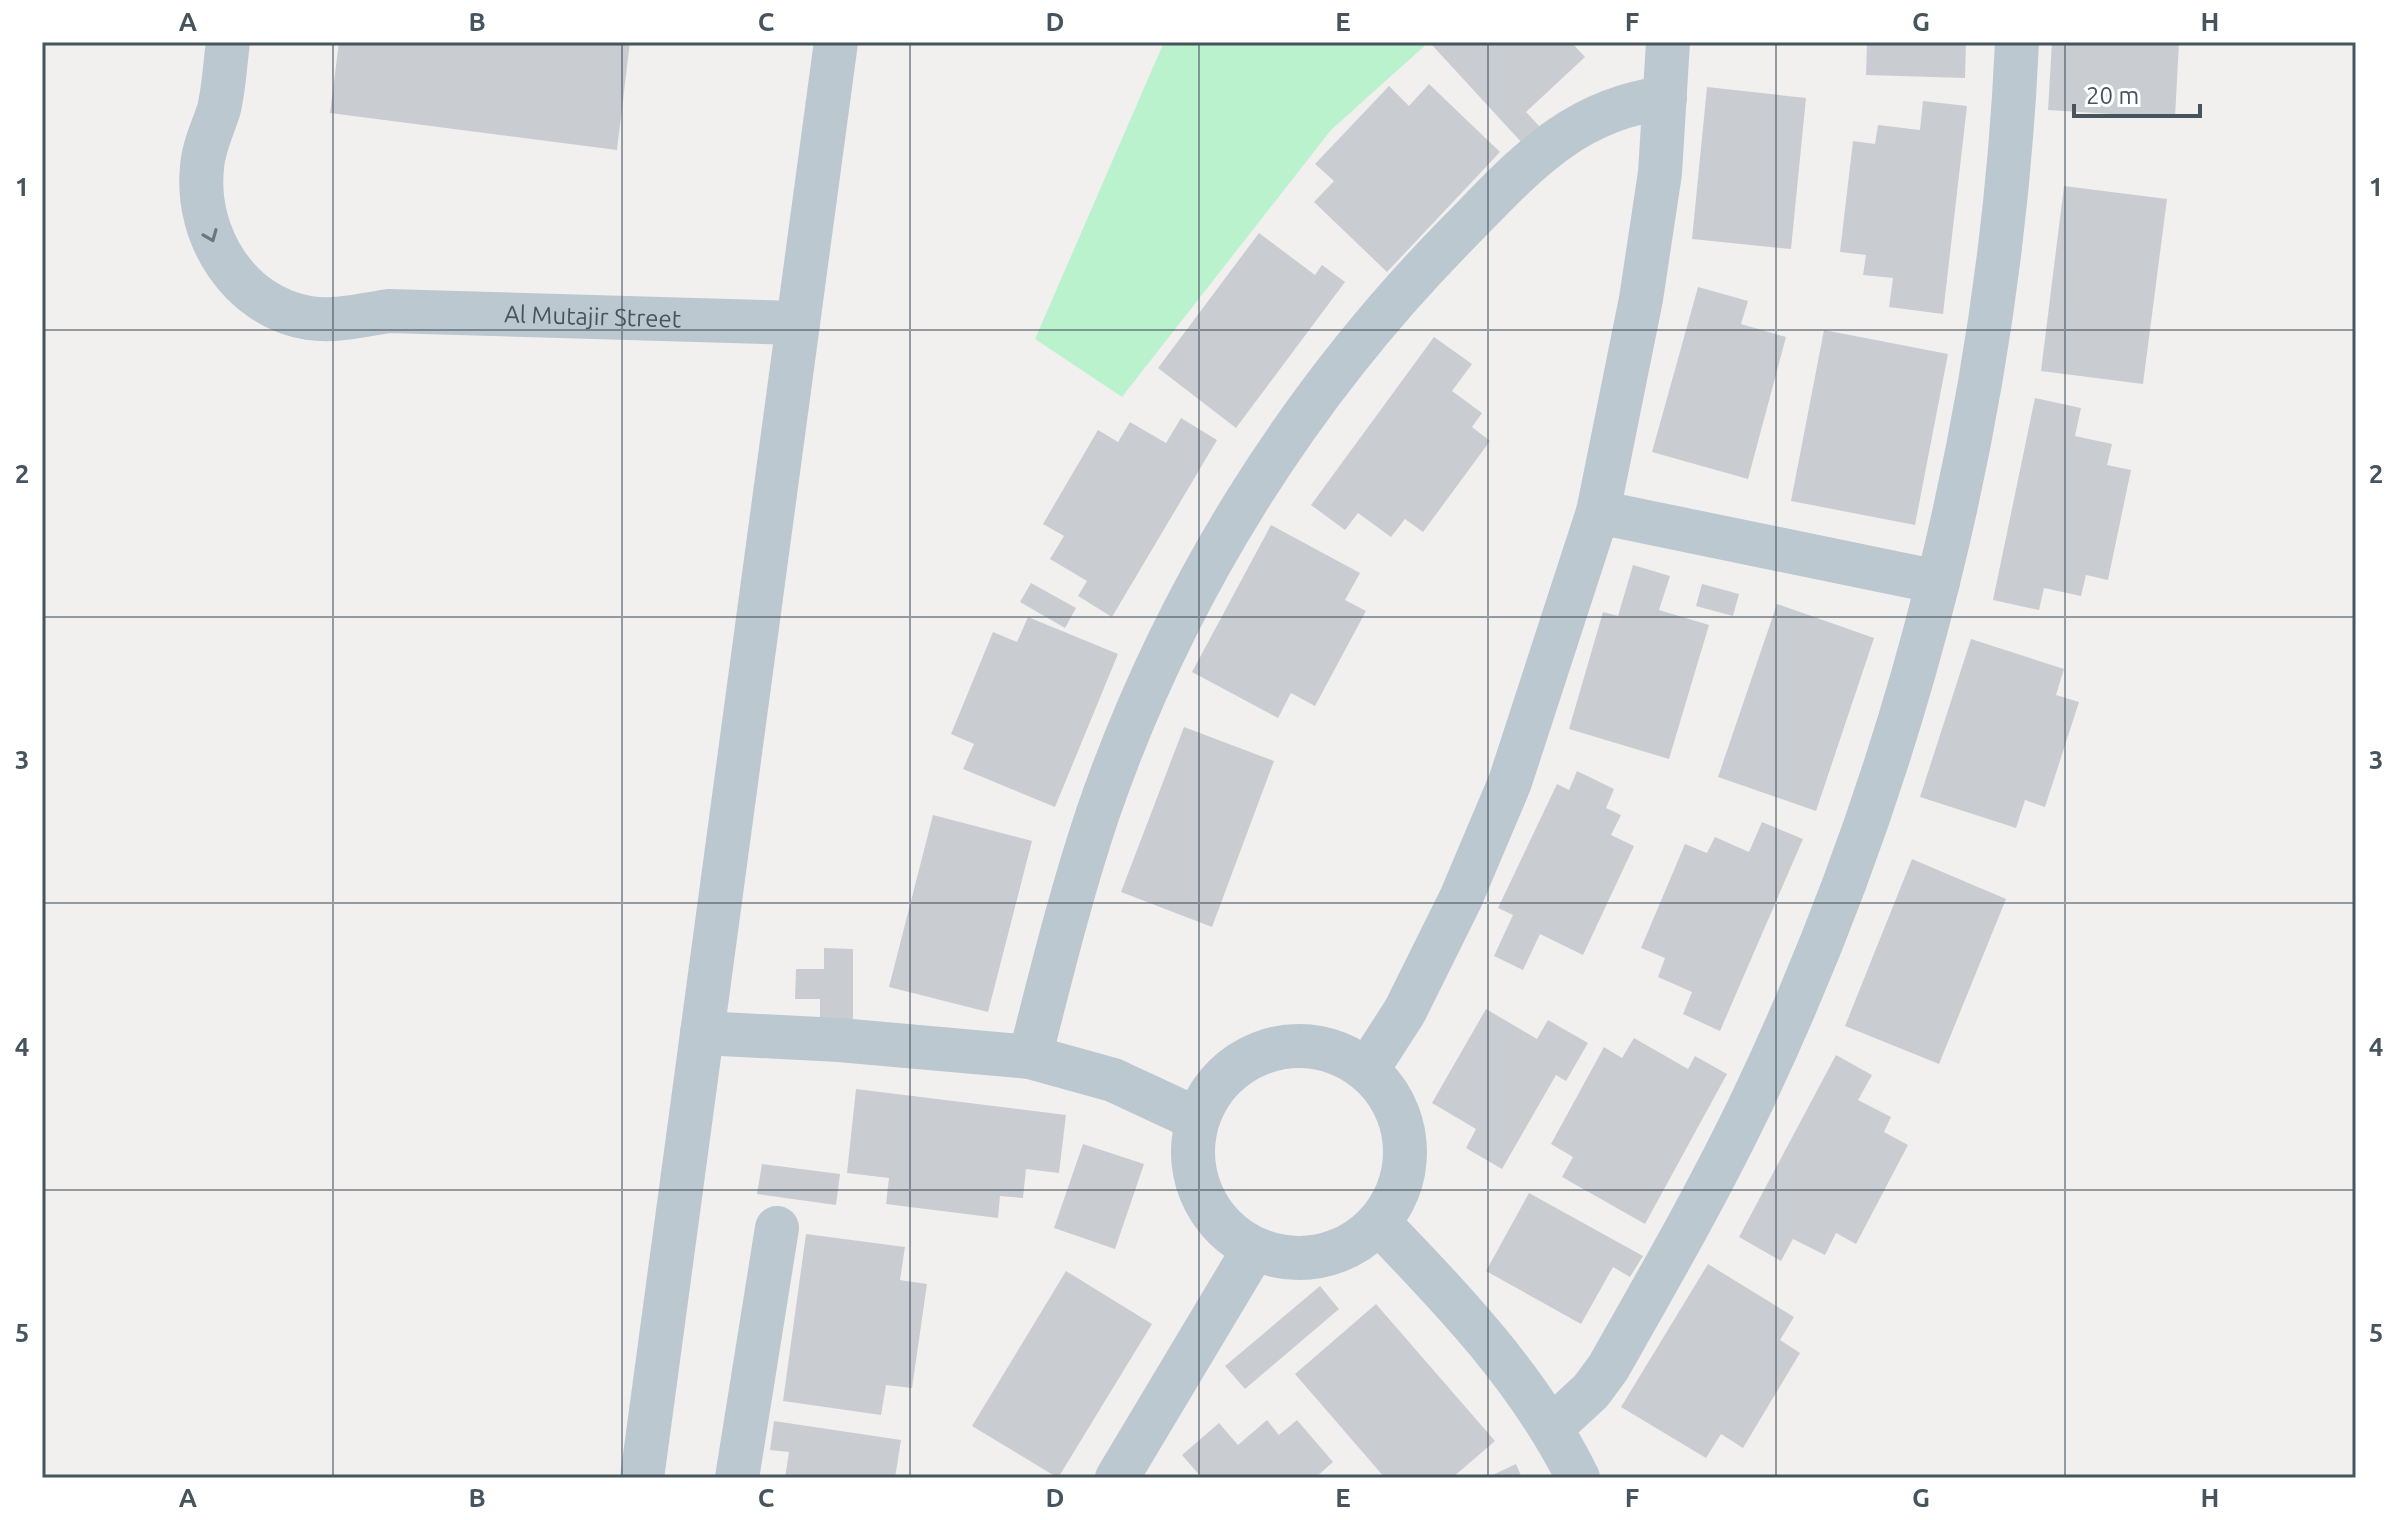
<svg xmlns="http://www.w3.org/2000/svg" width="2398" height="1520" font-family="Ubuntu,sans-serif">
  <rect width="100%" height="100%" fill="#f2efef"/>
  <path fill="#bbf2ce" d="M1164,42h265l-98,88 -209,267 -87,-58z"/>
  <path fill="#c9cdd2" d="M339,42h291l-13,108 -287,-37z
    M1436,42h135l14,15 -59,55 15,16 -18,16 -91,-99z
    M1867,42h99l-1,36 -99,-3z
    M2052,42h127l-4,76 -127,-8z
    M1429,84l71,68 -113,120 -73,-70 20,-21 -19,-17 74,-78 20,20z
    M1707,87l99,11 -15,151 -99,-10z
    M1923,101l44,5 -24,208 -54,-7 4,-29 -30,-3 3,-20 -26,-3 13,-111 22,3 3,-19 42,5z
    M2064,186l103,13 -24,185 -102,-13z
    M1259,233l56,42 7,-10 23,17 -109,146 -78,-60z
    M1698,287l50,14 -7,23 45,13 -38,142 -96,-27z
    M1824,330l124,24 -33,171 -124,-24z
    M1434,337l38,27 -20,27 30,22 -10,14 18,14 -67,91 -18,-13 -14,18 -33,-24 -13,17 -34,-25z
    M2035,398l46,10 -6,28 37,8 -5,21 24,5 -23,110 -22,-5 -5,21 -37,-8 -5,22 -46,-10z
    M1181,418l36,22 -105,177 -34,-21 9,-15 -37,-22 14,-23 -21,-12 55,-94 20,12 12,-20 36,21z
    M1271,525l89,48 -15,27 21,11 -51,95 -24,-13 -13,25 -86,-46z
    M1633,565l37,11 -11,34 50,15 -40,134 -100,-30 34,-117 15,4z
    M1031,583l45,25 -11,20 -45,-26z
    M1702,584l37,10 -6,22 -37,-10z
    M1777,604l97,34 -58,173 -98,-34z
    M1028,617l90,37 -63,153 -92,-38 11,-25 -23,-10 42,-102 24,10z
    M1971,639l93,30 -8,26 23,7 -34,105 -20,-7 -9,28 -96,-31z
    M1184,727l90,34 -62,166 -91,-35z
    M1577,771l37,18 -8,19 15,7 -10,20 23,11 -51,109 -43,-21 -17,36 -29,-14 19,-41 -15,-7 59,-124 12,6z
    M933,815l99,26 -44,171 -99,-25z
    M1762,822l41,17 -83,192 -37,-17 9,-22 -34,-15 7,-19 -24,-10 44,-104 22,9 8,-16 34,15z
    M1912,859l94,40 -67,165 -94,-38z
    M824,948l29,1v72h-33v-22h-25l1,-30h28z
    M1486,1009l51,30 11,-19 40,23 -22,38 -10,-6 -54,94 -36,-21 10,-19 -44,-26z
    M1634,1038l54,31 7,-13 32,18 -82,150 -83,-47 11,-20 -22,-13 53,-97 18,11z
    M1836,1055l36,20 -14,25 33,17 -7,15 24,13 -52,99 -20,-11 -11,22 -32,-16 -12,22 -42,-24z
    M856,1089l210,26 -7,58 -33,-4 -3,29 -23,-2 -2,22 -112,-14 3,-26 -42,-5z
    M1083,1144l61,20 -29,85 -61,-21z
    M762,1164l78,10 -4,31 -79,-11z
    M1529,1193l114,63 -13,21 -17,-10 -32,57 -95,-53z
    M806,1234l99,13 -5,33 27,4 -15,104 -26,-3 -5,30 -98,-14z
    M1708,1264l86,53 -14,23 20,13 -57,95 -22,-14 -15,24 -85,-51z
    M1066,1271l86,53 -94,154 -86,-52z
    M1320,1286l19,23 -94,80 -20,-23z
    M1376,1304l119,137 -43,37h-67l-90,-104z
    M1267,1420l12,15 18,-15 36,42 -18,16h-113l-20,-23 37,-32 19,22z
    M774,1421l127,19 -6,38h-110l4,-26 -19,-2z
    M1516,1464l6,14h-36z"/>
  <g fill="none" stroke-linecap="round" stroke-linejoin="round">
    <g stroke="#bcc8cf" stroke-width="44">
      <path id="s1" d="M228,42c-3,22 -4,46 -9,67 -6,19 -16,39 -17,59 -7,67 37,139 107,150 27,4 54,-3 80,-7l409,12"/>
      <path d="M1598,512l340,70"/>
      <path d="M702,1033l137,7 191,17 83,23 84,39"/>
      <circle cx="1299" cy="1152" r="106"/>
      <path d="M1030,1057c21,-82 41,-164 68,-244 75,-218 199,-417 360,-580 63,-64 113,-124 207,-135"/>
      <path d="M1367,1070l38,-59 56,-113 49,-116 88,-270 43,-213 19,-126 8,-131"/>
      <path d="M1379,1223c75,78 151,157 199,255"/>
      <path d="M1551,1428l40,-37 17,-23c51,-90 103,-180 147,-273 155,-328 246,-691 262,-1053"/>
      <path d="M642,1478l194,-1436"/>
      <path d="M737,1478l40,-250"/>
      <path d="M1117,1478l137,-229"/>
    </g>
  </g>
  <defs><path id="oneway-chevron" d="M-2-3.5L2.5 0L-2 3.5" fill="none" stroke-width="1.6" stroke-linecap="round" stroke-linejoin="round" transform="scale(2)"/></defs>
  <use stroke="#697780" href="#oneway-chevron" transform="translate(211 236) rotate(68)"/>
  <path fill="none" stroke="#46545e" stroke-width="2" stroke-opacity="0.55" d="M333,42v1436M622,42v1436M910,42v1436M1199,42v1436M1488,42v1436M1776,42v1436M2065,42v1436M42,330h2314M42,617h2314M42,903h2314M42,1190h2314"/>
  <g text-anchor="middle" stroke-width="6" stroke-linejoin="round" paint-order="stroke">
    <g font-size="24" fill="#46545e" stroke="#fff">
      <text dy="8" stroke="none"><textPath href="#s1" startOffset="616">Al Mutajir Street</textPath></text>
    </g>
  </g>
  <rect width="2398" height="1520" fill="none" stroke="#ffffff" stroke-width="88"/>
  <path d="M2074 104v12h126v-12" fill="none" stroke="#46545e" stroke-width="4"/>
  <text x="2086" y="104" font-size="24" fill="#46545e" stroke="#ffffff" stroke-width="6" paint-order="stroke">20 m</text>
  <rect x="44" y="44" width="2310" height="1432" fill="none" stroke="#46545e" stroke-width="3"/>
  <g font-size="26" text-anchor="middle" font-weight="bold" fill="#46545e">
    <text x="188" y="31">A</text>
    <text x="477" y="31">B</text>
    <text x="766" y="31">C</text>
    <text x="1055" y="31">D</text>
    <text x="1343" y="31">E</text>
    <text x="1632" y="31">F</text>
    <text x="1921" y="31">G</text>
    <text x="2210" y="31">H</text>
    <text x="22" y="196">1</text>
    <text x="2376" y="196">1</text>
    <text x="22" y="483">2</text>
    <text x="2376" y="483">2</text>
    <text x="22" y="769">3</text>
    <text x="2376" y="769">3</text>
    <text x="22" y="1056">4</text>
    <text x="2376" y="1056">4</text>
    <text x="22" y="1342">5</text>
    <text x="2376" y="1342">5</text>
    <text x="188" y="1507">A</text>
    <text x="477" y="1507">B</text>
    <text x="766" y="1507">C</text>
    <text x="1055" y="1507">D</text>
    <text x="1343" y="1507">E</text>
    <text x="1632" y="1507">F</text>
    <text x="1921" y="1507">G</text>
    <text x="2210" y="1507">H</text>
  </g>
</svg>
